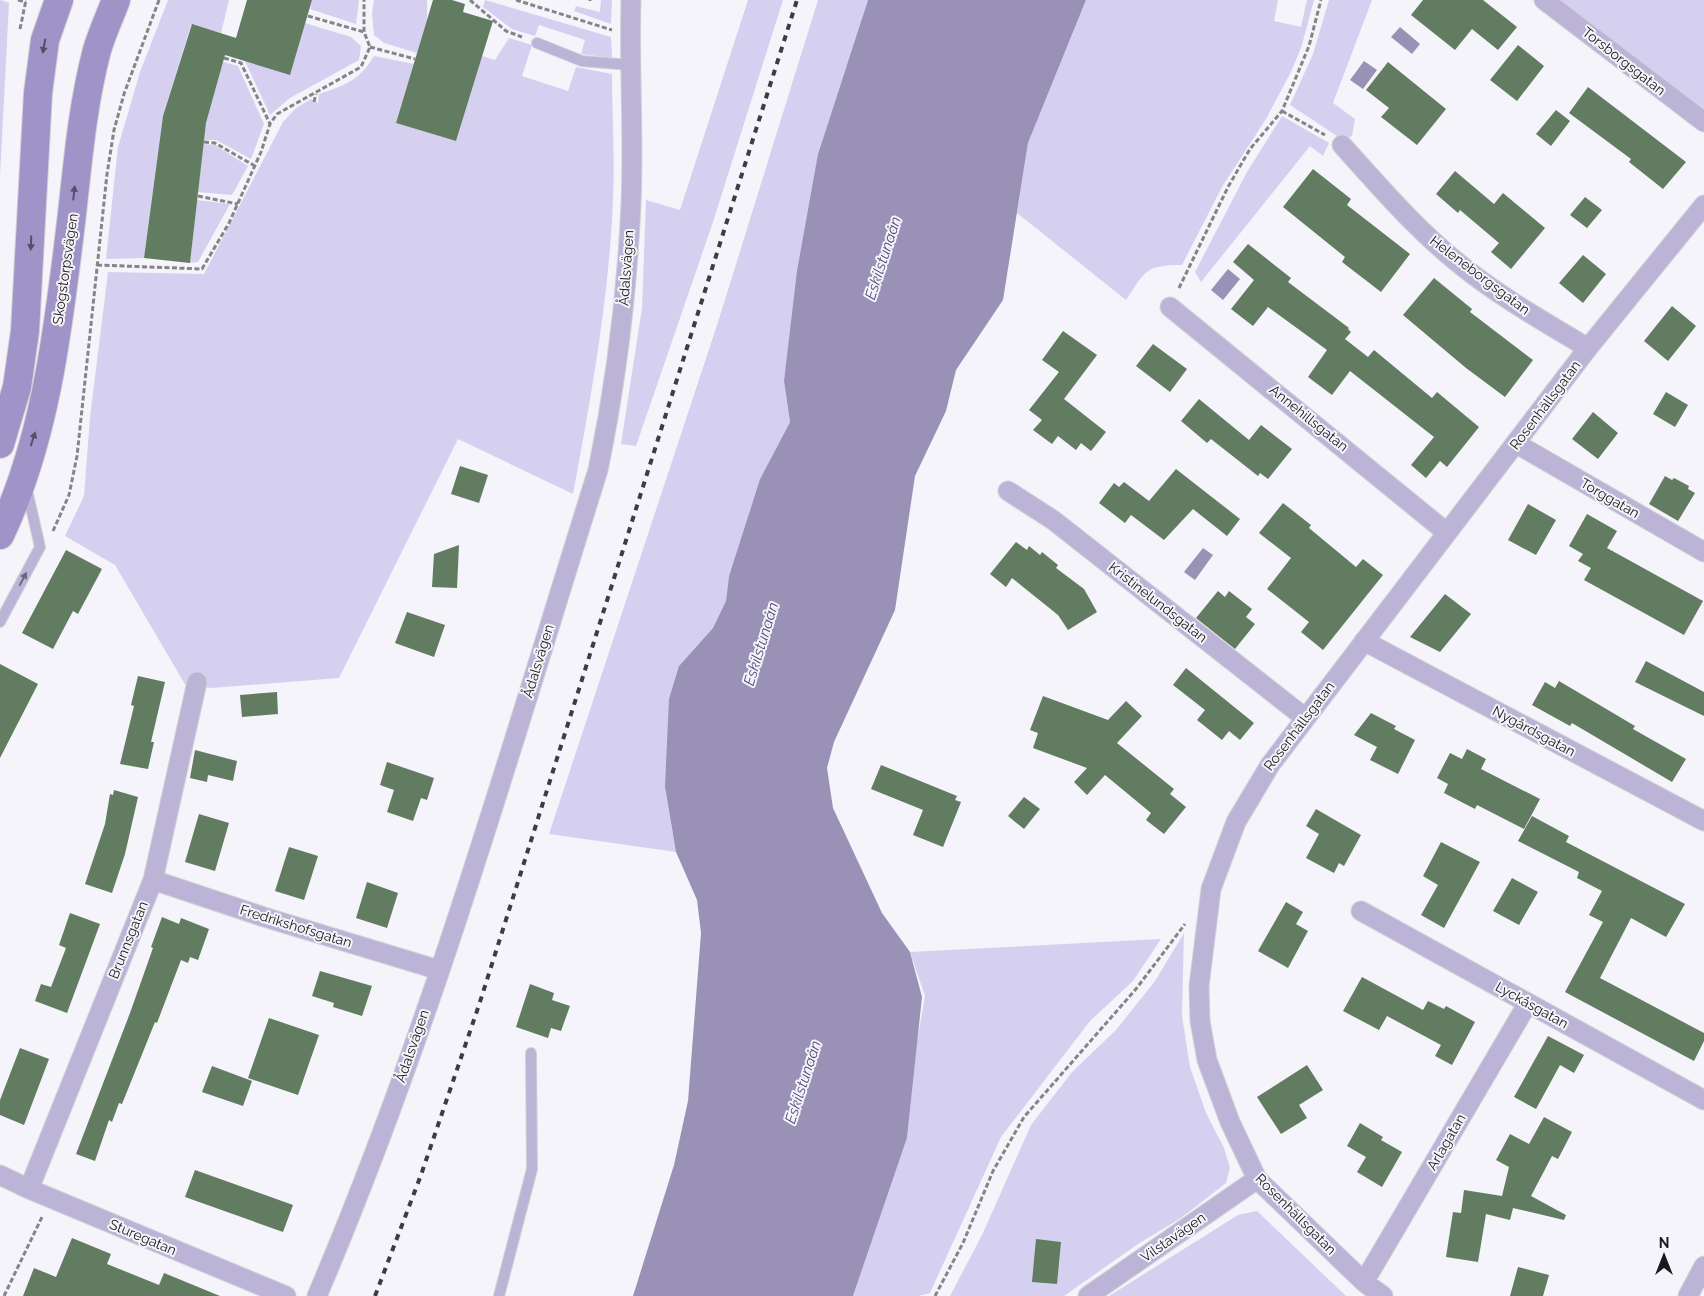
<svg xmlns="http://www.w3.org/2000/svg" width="1704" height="1296" font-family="Raleway,sans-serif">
  <rect width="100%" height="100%" fill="#f5f4fa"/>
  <path fill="#d5d0ef" d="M1,0l8,3 -9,173v-175z
    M168,0h61l-8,33 -30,-8 -28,91 -19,142 -38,1 12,-112 22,-75z
    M312,0h47l-3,24 -46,-15z
    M374,0h53v20l-10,33 -33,-10 -10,-8 -2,-22z
    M485,0l126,37 1,21 -31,-4 4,-14 -46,-15 -4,11 -23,-7 -29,-22z
    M601,0h11l-1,24 -37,-13 2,-5 24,6z
    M748,0h35l-70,222 -77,224 -15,-2 21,-136 4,-108 34,10z
    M818,0h50l-50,154 -34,227 6,41 -30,57 -31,97 -3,25 -13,27 -34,38 -14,121 11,65 -127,-18 170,-515z
    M1086,0h192l-4,21 27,6 6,-27h7l-12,45 -11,27 -25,47 -44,68 -40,78c-38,0 -36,6 -56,35l-109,-87 11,-70z
    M1329,0h43l-39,103 22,16 -3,17 -9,4 -53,-35 23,-51z
    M1559,0h145v116z
    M305,23l46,14 10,9 -2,14 -69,38 -20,17 -25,-54 45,13z
    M509,38l23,7 -10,31 46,15 8,-24 36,7c0,42 3,84 1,126 -4,99 -22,197 -40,294l-115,-55 -119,239 -128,10 -25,-2 -71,-121 -50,-29 19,-40 6,-79 18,-145 96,2 79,-152 13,-14 15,-9 7,4 1,-9c25,-8 41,-14 55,-38l40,8 -18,59 60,18 26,-85 13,4z
    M223,62l15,4 26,58 -13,35 -35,-19h-12l2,-17z
    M1282,116l47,27 -6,13 -13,-10 -109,136 -6,-10 52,-100z
    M203,144l12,1 33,21 -16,29 -34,-3z
    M197,200l33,4 -32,58 -8,1z
    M1184,933l-2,83 8,51 16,46 18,35 6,20 -4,15 -45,35 -43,26 -74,52h-114l32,-61 49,-110 41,-53 44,-42 39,-49z
    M1161,939l-28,42 -43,40 -89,116 -71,156 -12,3h-65l54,-158 10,-96 8,-46 -15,-44z
    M1257,1211l89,85h-237l129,-81z"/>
  <path fill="#9992b6" d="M868,0h218l-58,143 -25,157 -47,70 -10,41 -31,65 -20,134 -61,132 -7,26 6,40 49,105 28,39 12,45 -15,141 -54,158h-220l41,-131 14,-64 13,-168 -4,-33 -21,-48 -11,-65 4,-88 10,-33 34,-38 13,-27 3,-25 31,-97 30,-57 -6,-41 13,-110 21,-117z
    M1400,27l20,17 -8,10 -21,-17z
    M1364,61l13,9 -14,19 -13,-9z
    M1228,269l12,10 -17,21 -12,-10z
    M1203,548l10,7 -18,25 -11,-8z"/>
  <path fill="#617c61" d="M247,0h65l-22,75 -65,-20 -19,68 -16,140 -46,-5 19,-142 29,-92 44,14z
    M433,0h19l13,4 -2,8 30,9 -37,120 -60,-18z
    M1423,0h60l34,27 -19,23 -26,-21 -17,21 -44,-35z
    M1518,45l26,21 -27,35 -27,-21z
    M1388,62l58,47 -29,36 -36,-28 8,-9 -23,-18z
    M1588,87l98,75 -23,27 -34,-27 2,-3 -62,-46z
    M1556,110l14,11 -19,25 -15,-12z
    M1313,169l38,30 -4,6 63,49 -29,38 -39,-30 3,-5 -62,-50z
    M1455,171l39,33 9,-11 42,35 -34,41 -20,-17 8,-9 -39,-33 -2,3 -22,-19z
    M1585,197l17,13 -15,18 -17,-13z
    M1248,244l43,34 -3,4 61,46 -1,1 3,3 -6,7 23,18 6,-7 58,48 5,-6 42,35 -32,40 -7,-6 -14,17 -15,-13 23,-28 -84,-66 -18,24 -24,-18 19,-27 -59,-43 -15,19 -22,-17 23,-29 -21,-18z
    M1583,255l23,19 -23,29 -24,-20z
    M1434,278l38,31 -2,3 63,48 -28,37 -39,-29 -63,-53z
    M1672,306l24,20 -28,35 -24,-20z
    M1063,331l34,24 -33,44 42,33 -15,19 -10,-8 -5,7 -18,-14 -6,8 -19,-14 9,-10 -13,-10 30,-38 -17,-12z
    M1153,344l34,25 -17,23 -34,-26z
    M1666,392l22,13 -13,22 -22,-13z
    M1199,399l50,41 12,-15 31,24 -24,30 -8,-6 -2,3 -47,-37 -4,4 -26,-22z
    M1593,412l25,21 -20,26 -26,-20z
    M460,466l28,9 -9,28 -28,-9z
    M1176,469l64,50 -13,17 -34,-27 -29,31 -33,-25 -6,8 -26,-20 15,-20 5,4 5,-5 25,19z
    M1665,476l7,4 2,-2 15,8 -1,3 7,4 -17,28 -29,-17z
    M1283,503l28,22 -2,3 47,39 7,-8 20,16 -60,75 -22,-18 8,-10 -42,-33 24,-31 -32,-25z
    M1528,504l28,16 -20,35 -28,-15z
    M1587,514l30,17 -10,17 96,53 -19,34 -100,-55 7,-12 -13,-7 5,-7 -14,-8z
    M1016,542l11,8 2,-4 11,9 2,-3 16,13 -2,3 28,21 13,23 -29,18 -10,-15 -46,-37 -6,9 -16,-13z
    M459,545l-2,43 -25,-1 2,-33z
    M66,550l36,19 -24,45 -5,-3 -20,38 -31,-16z
    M1218,591l7,6 4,-6 23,18 -6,8 9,7 -20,25 -39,-31z
    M1445,594l26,20 -31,38 -30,-15z
    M407,612l38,13 -11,32 -39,-14z
    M1646,661l58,31v24l-69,-34z
    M0,664l38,20 -38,74z
    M1186,668l68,55 -14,17 -11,-9 -7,9 -25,-20 8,-10 -32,-25z
    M138,676l27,6 -14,60h3l-6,27 -28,-5 14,-58 -3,-1z
    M1559,681l76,45 -2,3 53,30 -14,23 -100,-59 -2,3 -38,-21 13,-23 10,6z
    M277,692l1,22 -36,3 -2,-22z
    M1043,696l65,24 18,-19 16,15 -25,27 57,46 -4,5 16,13 -22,27 -18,-14 5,-7 -46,-38 -18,20 -13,-13 13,-14 -54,-20 5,-15 -8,-3z
    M1371,713l25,13 -2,3 21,11 -17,34 -28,-14 7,-13 -23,-12z
    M1467,749l19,10 -5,10 59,30 -16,30 -47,-24 -2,4 -31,-16 4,-9 -11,-6 13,-25 12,6z
    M195,750l42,11 -4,20 -25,-6 -1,7 -17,-4z
    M387,762l47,16 -7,22 -6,-2 -8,23 -26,-9 7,-22 -14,-5z
    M881,765l76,31 -2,4 6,2 -18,45 -30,-12 10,-25 -52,-21z
    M114,790l24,7 -13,57 -13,39 -27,-9 20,-60 5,-30 3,1z
    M1024,797l16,12 -16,20 -16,-13z
    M1316,809l45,26 -17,31 -5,-3 -5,10 -28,-15 13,-24 -13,-8z
    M199,814l30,9 -14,48 -30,-9z
    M1532,816l37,20 -3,6 119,62 -19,33 -35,-19 -31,60 104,55v8l-10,20 -129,-69 38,-70 -14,-7 13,-24 -25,-13 2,-6 -61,-31z
    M1441,842l39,20 -36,66 -23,-13 17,-30 -15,-9z
    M289,847l29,9 -14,44 -29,-9z
    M1512,878l26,14 -19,33 -26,-14z
    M367,882l31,11 -11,35 -31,-10z
    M1286,902l17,10 -7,12 12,7 -20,37 -30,-17z
    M70,913l30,11 -33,89 -32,-12 6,-17 10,3 15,-39 -7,-3z
    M162,917l17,7 2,-6 28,11 -11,31 -8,-3 -2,6 -7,-3 -24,63 -2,-1 -33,82 -3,-1 -7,19 -3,-2 -14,41 -19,-7 54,-141 23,-65 -2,-1z
    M320,971l52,15 -10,30 -29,-9 1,-4 -22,-7z
    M1362,977l61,33 5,-9 16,8 2,-3 29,16 -23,43 -17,-9 6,-11 -54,-29 -8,14 -36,-19z
    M530,984l24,9 -2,7 18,6 -9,25 -10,-3 -3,10 -32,-11z
    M269,1018l50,17 -21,60 -50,-17z
    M1548,1036l36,19 -10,18 -14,-8 -24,44 -22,-12z
    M20,1048l29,11 -25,66 -24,-10v-15z
    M1307,1065l16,25 -24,15 8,13 -26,16 -24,-37z
    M212,1066l40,15 -9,25 -41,-14z
    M1544,1117l28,15 -14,27 -6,-3 -21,40 35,19 -2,5 -51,-12 -3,12 -24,-6 -8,48 -32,-5 7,-45 8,1 3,-23 38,6 7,-29 -13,-7 14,-26 19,10z
    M1360,1123l23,14 -2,3 21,12 -20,35 -25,-15 9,-15 -19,-11z
    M195,1170l98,35 -10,27 -98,-35z
    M72,1238l39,16 -4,10 52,21 5,-12 56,23h-197l11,-28 22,9z
    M1036,1239l25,3 -4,42 -25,-2z
    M1518,1267l31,8 -6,21h-33z"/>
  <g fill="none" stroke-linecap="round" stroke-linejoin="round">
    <defs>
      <path id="lane" d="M537,43l45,18 48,4
        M0,622l40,-75 -13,-57
        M499,1296l33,-127 -1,-116"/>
      <path id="street" d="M1544,0l160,122
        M1342,145c36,40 72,82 115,117 40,33 86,59 131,86
        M1170,307l276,225
        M1517,444l187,108
        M1008,491l45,29 251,197
        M1364,641l340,180
        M153,880l111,37 175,53
        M1361,911l343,189
        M0,1175l29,14 257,107
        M29,1189l124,-309 44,-198
        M1364,1282l164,-279
        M317,1296c114,-267 194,-549 281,-826 18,-87 29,-176 33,-266 3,-68 -2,-136 0,-204
        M1088,1296l169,-117
        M1383,1296l-19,-14 -107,-103 -27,-57 -23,-62 -7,-39 -1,-35 12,-97 25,-67 34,-57 318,-417 116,-143
        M1688,1296l16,-30"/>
      <path id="secondary" d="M0,444l17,-57 8,-56 13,-238 7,-53 14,-40
        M0,535c47,-99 59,-213 72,-321 6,-55 11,-111 25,-164 5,-17 13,-34 19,-50"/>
    </defs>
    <use href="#lane" stroke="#d2d1d6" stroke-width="12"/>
    <use href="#street" stroke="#d2d1d6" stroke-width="21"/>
    <use href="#secondary" stroke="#d2d1d6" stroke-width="30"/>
    <path stroke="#858488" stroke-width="3" stroke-dasharray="5 2.5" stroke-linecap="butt" d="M18,0l8,2
      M470,0l36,31 16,6
      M516,0l96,30
      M590,1v-1
      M308,16l56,16
      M20,29l6,-29
      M370,47l45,12
      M224,58l17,5 29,61
      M314,102l2,-8
      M1282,111l43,24
      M204,142l11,1 40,23
      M198,196l40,8
      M97,265l105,4 27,-46 32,-71 9,-28 7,-10 84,-47 9,-20 -6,-15v-32
      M1179,288l49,-101 22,-38 32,-38 27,-65 12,-46
      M53,531l16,-36 8,-39 30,-282 7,-44 10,-36 35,-94
      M4,1296l38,-79
      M935,1296l28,-53 30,-72 31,-54 112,-128 49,-65"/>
    <use href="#lane" stroke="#bbb4d7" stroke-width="10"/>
    <use href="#street" stroke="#bbb4d7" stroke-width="19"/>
    <use href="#secondary" stroke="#9f93c8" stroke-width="28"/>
    <path stroke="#3d3d40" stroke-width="4" stroke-dasharray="6 6" stroke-linecap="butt" d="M375,1296l46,-121 58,-170 318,-1005"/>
  </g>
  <defs><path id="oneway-solid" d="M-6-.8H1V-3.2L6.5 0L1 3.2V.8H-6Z" transform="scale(1.25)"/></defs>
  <g fill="#555069">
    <use href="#oneway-solid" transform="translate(44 46) rotate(100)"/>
    <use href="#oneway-solid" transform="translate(74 193) rotate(-84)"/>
    <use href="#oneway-solid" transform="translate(31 243) rotate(92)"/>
    <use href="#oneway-solid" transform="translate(33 439) rotate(-72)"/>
  </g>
  <use fill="#6a6679" href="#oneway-solid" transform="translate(23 579) rotate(-62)"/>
  <g text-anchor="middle" stroke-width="4" stroke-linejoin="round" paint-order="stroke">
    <g font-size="14" fill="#19191b" stroke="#f5f4fa">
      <text transform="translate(1624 61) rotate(38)" y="5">Torsborgsgatan</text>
      <text transform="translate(626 268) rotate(-86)" y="5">Ådalsvägen</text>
      <text transform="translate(65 269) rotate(-82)" y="5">Skogstorpsvägen</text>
      <text transform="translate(1480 275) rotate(37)" y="5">Heleneborgsgatan</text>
      <text transform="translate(1545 405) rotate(-53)" y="5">Rosenhällsgatan</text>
      <text transform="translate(1309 418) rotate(39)" y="5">Annehillsgatan</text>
      <text transform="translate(1610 498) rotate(30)" y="5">Torggatan</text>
      <text transform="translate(1158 602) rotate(38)" y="5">Kristinelundsgatan</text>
      <text transform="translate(538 661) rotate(-73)" y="5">Ådalsvägen</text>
      <text transform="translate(1299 726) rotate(-53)" y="5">Rosenhällsgatan</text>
      <text transform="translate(1534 731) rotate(28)" y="5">Nygårdsgatan</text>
      <text transform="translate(296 926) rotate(17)" y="5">Fredrikshofsgatan</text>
      <text transform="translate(128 940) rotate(-68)" y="5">Brunnsgatan</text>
      <text transform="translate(1532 1005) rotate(29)" y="5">Lyckåsgatan</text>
      <text transform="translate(412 1046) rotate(-71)" y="5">Ådalsvägen</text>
      <text transform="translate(1446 1142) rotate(-60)" y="5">Arlagatan</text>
      <text transform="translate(1296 1214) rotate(45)" y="5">Rosenhällsgatan</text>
      <text transform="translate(143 1237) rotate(23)" y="5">Sturegatan</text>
      <text transform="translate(1173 1237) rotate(-35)" y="5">Vilstavägen</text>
    </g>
    <g font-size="15" font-style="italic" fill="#55487b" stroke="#f5f4fa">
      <text transform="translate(883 258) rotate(-72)" y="5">Eskilstunaån</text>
      <text transform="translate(761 644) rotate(-73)" y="5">Eskilstunaån</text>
      <text transform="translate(803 1082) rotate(-72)" y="5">Eskilstunaån</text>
    </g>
  </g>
  <g transform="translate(1664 1256)" stroke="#f5f4fa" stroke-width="4" paint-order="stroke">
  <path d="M0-4L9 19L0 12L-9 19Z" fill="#19191b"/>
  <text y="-8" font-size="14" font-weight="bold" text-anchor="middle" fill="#19191b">N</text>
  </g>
</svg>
